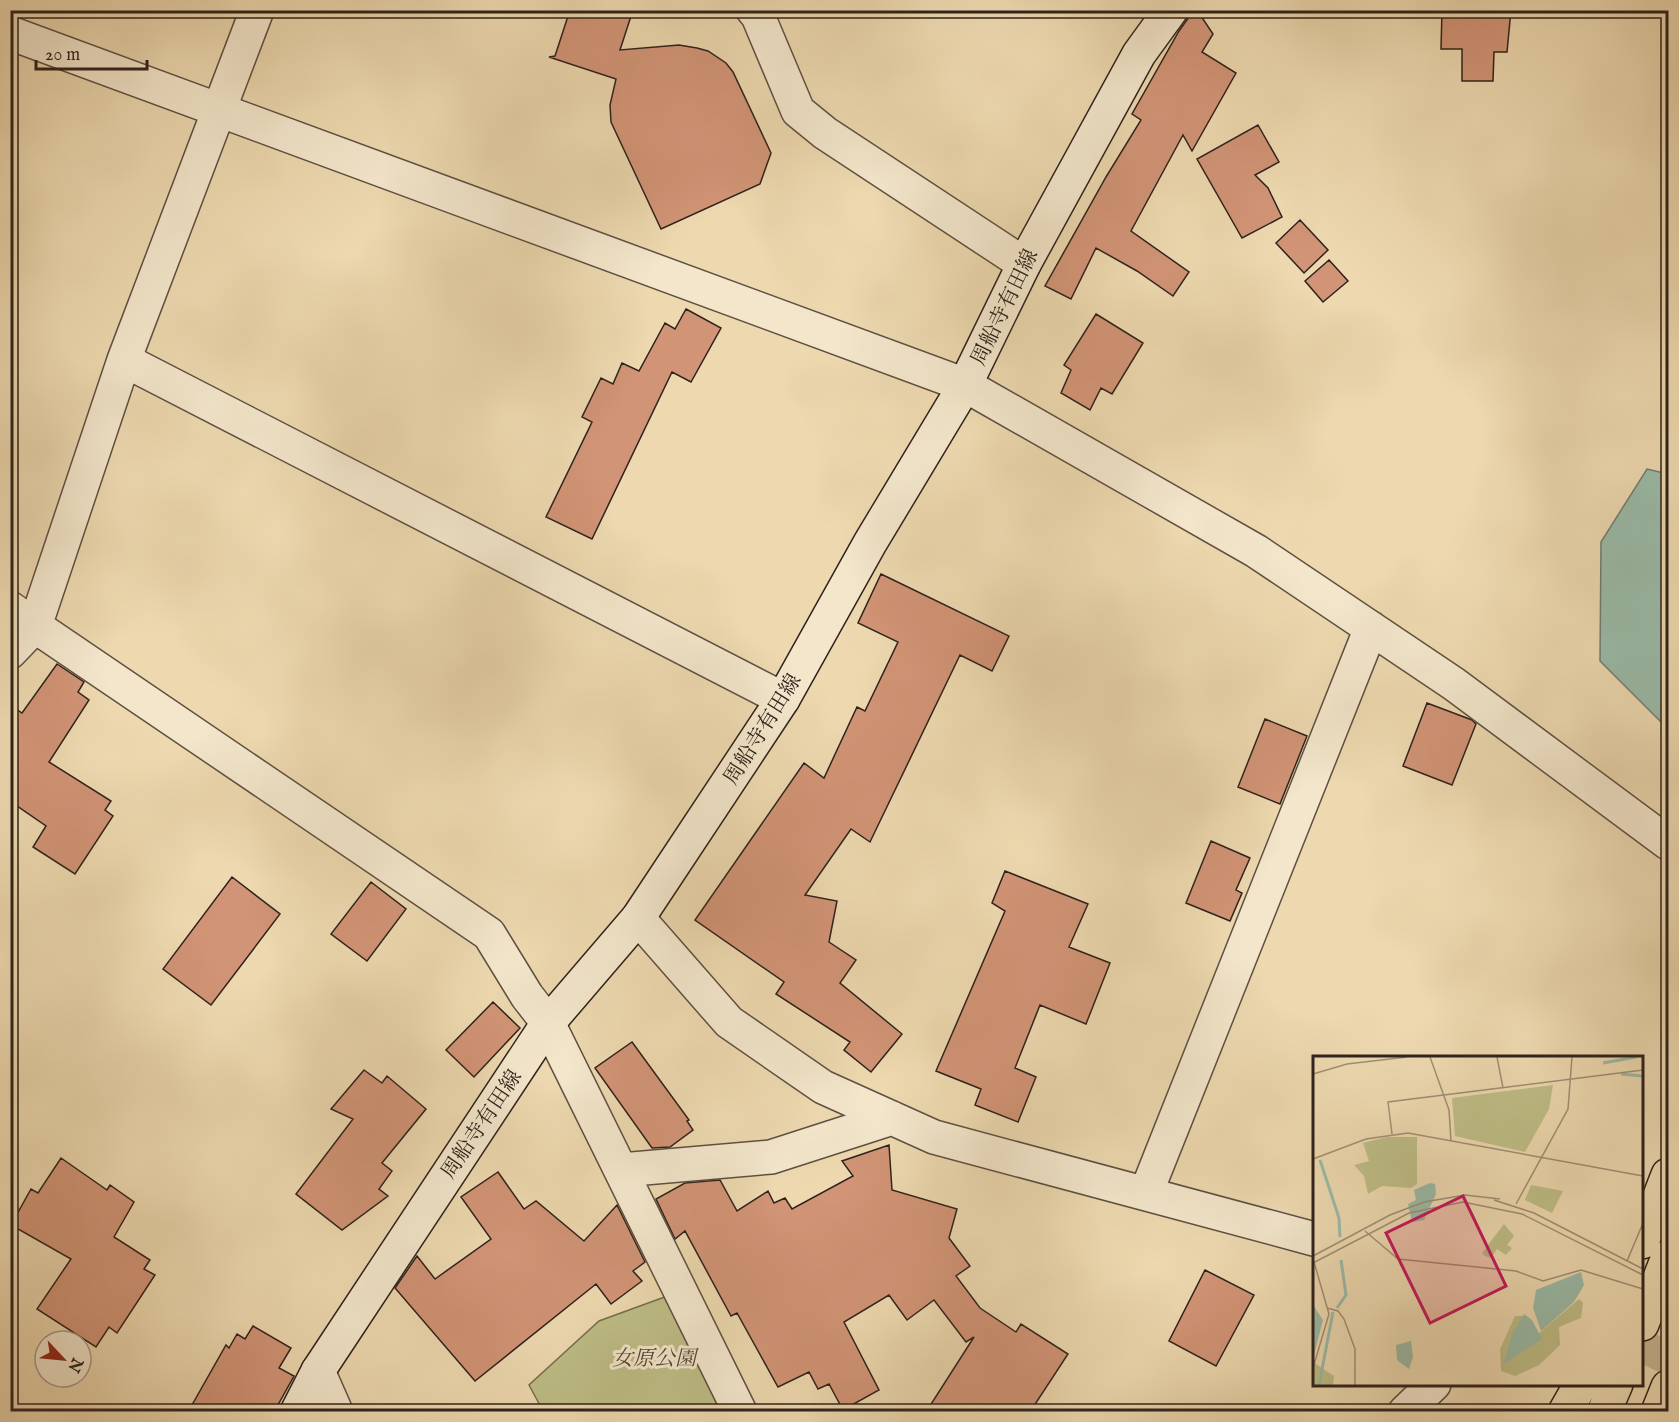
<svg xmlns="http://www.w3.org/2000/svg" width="1679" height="1422" font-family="'IM FELL English','Noto Serif JP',serif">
  <rect width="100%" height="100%" fill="#edd8af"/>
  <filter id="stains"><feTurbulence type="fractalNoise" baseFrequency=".00333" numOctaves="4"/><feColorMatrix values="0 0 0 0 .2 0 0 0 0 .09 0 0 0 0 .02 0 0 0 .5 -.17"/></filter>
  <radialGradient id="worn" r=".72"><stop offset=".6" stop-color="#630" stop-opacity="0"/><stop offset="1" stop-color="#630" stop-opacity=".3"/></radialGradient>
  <path fill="#bebd86" stroke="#767051" stroke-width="1.5" d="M681,1291l59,120h-197l-14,-26 70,-64z"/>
  <path fill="#9abaa7" stroke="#6f7d6f" stroke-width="1.5" d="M1647,469l21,5v255l-68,-68 1,-119z"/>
  <path fill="#d19476" stroke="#2f221c" stroke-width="1.5" d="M570,10h63l-13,40 59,-5 18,3 11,3 18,12 7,9 38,81 -11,31 -99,45 -50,-107 -1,-17 6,-26 -67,-22 6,-1z
    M1194,10h3l16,24 -11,18 34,21 -44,78 -9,-16 -52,96 58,41 -16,24 -36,-25 -41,-23 -25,51 -26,-13 61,-109 35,-57 -9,-6 47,-83z
    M1442,10h69l-4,42h-13l-1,29h-31v-32h-21z
    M1258,125l21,37 -24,13 13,13 14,29 -40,21 -45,-79z
    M1300,220l28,30 -24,23 -28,-30z
    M1329,260l19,21 -25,21 -18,-21z
    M686,309l35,19 -30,54 -19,-10 -80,167 -46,-22 46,-95 -10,-5 19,-39 12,6 9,-21 17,8 26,-48 10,6z
    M1096,314l47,29 -31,51 -11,-6 -11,22 -29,-17 10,-23 -7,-5z
    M881,574l128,62 -17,35 -32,-16 -90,187 -19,-13 -46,66 32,6 -8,41 27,18 -16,23 62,51 -31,38 -27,-22 6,-8 -74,-48 8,-12 -89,-62 109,-157 20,15 33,-71 8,4 33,-69 -40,-19z
    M57,664l27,18 -6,10 11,8 -40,62 62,39 -6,9 8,6 -38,58 -42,-27 13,-21 -36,-25v-96l12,8z
    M1427,703l45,17 4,4 -24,61 -49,-19z
    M1265,719l42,17 -27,68 -42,-17z
    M1211,841l39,17 -14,32 6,3 -12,28 -44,-18z
    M1005,871l83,33 -19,43 41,16 -24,61 -46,-19 -25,63 21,9 -18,45 -43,-17 6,-16 -45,-18 69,-160 -13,-8z
    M232,877l48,37 -69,91 -48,-36z
    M371,882l35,27 -39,52 -36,-27z
    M493,1002l27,26 -46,49 -28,-27z
    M632,1042l57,78 -2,1 6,9 -23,17 -18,1 -57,-80z
    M364,1070l18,13 5,-7 39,33 -44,54 10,8 -13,18 9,7 -46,34 -46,-36 57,-75 -22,-10z
    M889,1145l3,45 65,19 -8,29 21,28 -14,10 24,32 36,24 5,-8 47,30 -38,58h-104l48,-75 -8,5 -32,-42 -27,20 -18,-25 -45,27 35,68 -36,20 -14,-26 -11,5 -9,-17 -31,15 -41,-74 -6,3 -46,-85 -10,8 -19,-40 29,-16 35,-3 17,31 31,-20 6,12 11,-5 7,11 61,-33 -11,-15z
    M61,1158l46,32 3,-5 24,17 -20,35 36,23 -6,9 11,6 -38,58 -8,-6 -13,20 -59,-38 34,-50 -60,-34 20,-36 7,4z
    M498,1172l26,37 12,-8 48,40 33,-36 28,57 -12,9 9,10 -31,23 -15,-20 -121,97 -80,-93 22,-32 18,23 56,-40 -30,-42z
    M1205,1270l49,25 -38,71 -47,-25z
    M253,1326l38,22 -12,20 15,8 -20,36h-86l38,-67 3,3 8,-14 8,5z"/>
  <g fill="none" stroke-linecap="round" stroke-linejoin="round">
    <path stroke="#c7b492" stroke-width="33" stroke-dasharray="33 16" stroke-linecap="butt" d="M1642,1346l26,12"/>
    <defs>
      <path id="street" d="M753,10l5,6 40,95 27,22 199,131
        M10,33l955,352 291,166 198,133 214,159
        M124,360l659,339
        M10,608l25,18 454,308 38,62 21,27 192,389
        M10,652l25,-26 89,-266 133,-350
        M638,918l91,104 94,65 111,50 380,102
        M621,1170l150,-13 121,-39
        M1146,1193l225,-565
        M318,1371l18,41
        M1405,1412l29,-28"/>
      <path id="secondary" d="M297,1412l21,-41 230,-348 90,-105 145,-219 87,-156 95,-158 59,-121 115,-210 32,-44"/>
      <path id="highway" d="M1642,1242l26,-67
        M1642,1324l26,-67
        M1565,1412l16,-28
        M1604,1412l12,-28
        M1658,1412l10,-25"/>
    </defs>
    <use href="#street" stroke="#5e5041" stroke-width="36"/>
    <use href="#secondary" stroke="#2f221c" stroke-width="36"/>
    <use href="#highway" stroke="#2f221c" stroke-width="36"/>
    <use href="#street" stroke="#f3e6cb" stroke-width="33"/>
    <use href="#secondary" stroke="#f3e6cb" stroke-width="33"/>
    <use href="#highway" stroke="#edd8af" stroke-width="33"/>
  </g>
  <g text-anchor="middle" stroke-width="6" stroke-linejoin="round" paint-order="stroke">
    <g font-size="21" fill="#2f221c" stroke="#f3e6cb">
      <text transform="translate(1004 307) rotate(-64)" y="7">周船寺有田線</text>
      <text transform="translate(762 729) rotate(-58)" y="7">周船寺有田線</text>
      <text transform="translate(481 1124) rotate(-56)" y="7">周船寺有田線</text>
    </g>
    <g font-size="21" font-style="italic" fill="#534936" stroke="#f3e6cb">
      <text x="654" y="1365">女原公園</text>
    </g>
  </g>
  <g transform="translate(1313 1056)">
    <rect width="330" height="330" fill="#edd8af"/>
    <path d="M240,29l-4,24 -24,43 -70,-16 -3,-38zM74,81h30v47l-6,4 -29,-2 -14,8 -4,-18 -10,-11 15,-4 -6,-18zM218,129l32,6 -11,22 -27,-13zM191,168l10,12 -7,9 5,3 -6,7 -9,-6 -6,9 -6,-2 -3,-3zM266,243l4,4 -2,15 -22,9 1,18 -21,20 -24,11 -14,-5 -1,-22 15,-33h9l-7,36zM0,306l21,14 -1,9h-20z" fill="#bebd86"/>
    <path d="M117,127l5,1 1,10 -12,26 -12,2 -4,-18 8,-4 -2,-10zM268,216l3,13 -10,17 -33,29 -8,-23 3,-18zM0,249l10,15 -9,35h-1zM211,258l8,6 10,19 -38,25 8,-30zM98,285l2,16 -4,12 -12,-9 -1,-15z" fill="#9abaa7"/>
    <path fill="none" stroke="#9abaa7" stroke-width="3" d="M290,7l33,-6M308,18l22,2M7,104l19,58 1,19M24,252l9,-13 -5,-35M6,329l14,-73"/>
    <path fill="none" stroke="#a18f74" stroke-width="1.5" d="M117,1l19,53 2,31M184,1l6,31M0,18l34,-10 60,-7M79,78l-4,-32 255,-32M0,103l53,-20 42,-6 235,43M181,144l40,13 109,56M203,148l52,-95 4,-52M52,175l33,28 118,12 27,10 38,-11 62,19M0,200l77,-41 34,-13 41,-7 35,4M314,205l16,-38M0,207l96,-50 54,-11 59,12 121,61M14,252l11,3 6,8 11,30v36M0,312l16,-54 -15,-52"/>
    <path fill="#c2185b" fill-opacity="0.15" stroke="#c2185b" stroke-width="3" d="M150,140l43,90 -76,37 -44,-90z"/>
    <rect width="330" height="330" fill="none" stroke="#2f221c" stroke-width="3"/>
  </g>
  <rect width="1679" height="1422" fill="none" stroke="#edd8af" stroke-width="36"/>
  <rect x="12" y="12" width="1655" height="1398" fill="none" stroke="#2f221c" stroke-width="3"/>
  <rect x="18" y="18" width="1643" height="1386" fill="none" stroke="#2f221c" stroke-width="1.5"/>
  <g transform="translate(63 1359) rotate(116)"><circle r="28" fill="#f3e6cb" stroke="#a59885" stroke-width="1.5"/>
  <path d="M0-4.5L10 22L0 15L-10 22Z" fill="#8f2418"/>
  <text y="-9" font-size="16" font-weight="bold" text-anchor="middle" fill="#2f221c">N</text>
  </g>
  <path d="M36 60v9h111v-9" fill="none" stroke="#2f221c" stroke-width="3"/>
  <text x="45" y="60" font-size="18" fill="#2f221c" stroke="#f3e6cb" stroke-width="4.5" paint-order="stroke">20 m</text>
  <rect width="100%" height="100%" filter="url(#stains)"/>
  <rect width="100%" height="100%" fill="url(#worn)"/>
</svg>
